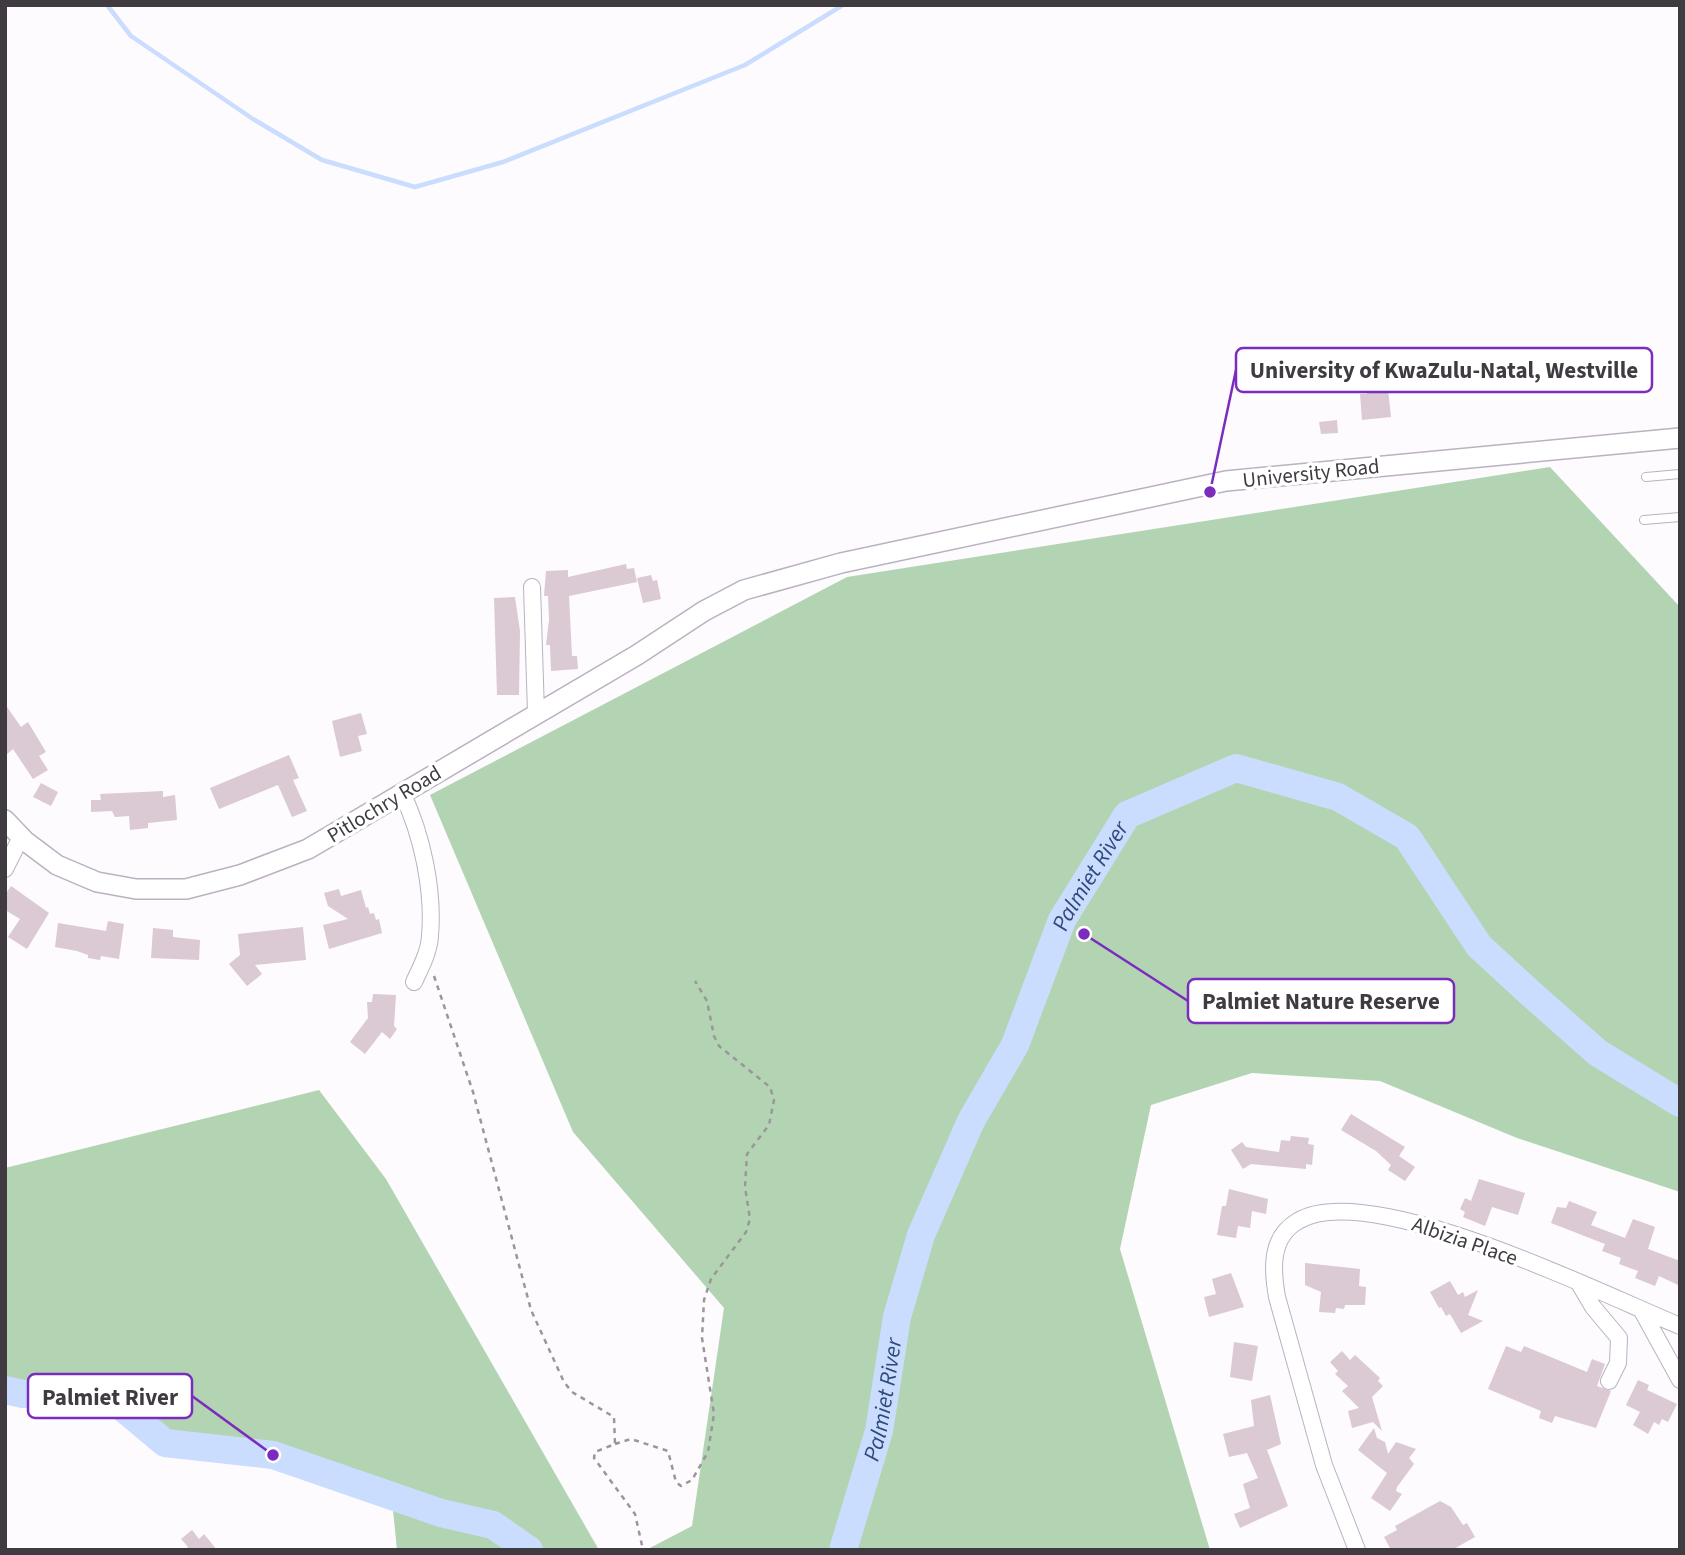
<svg xmlns="http://www.w3.org/2000/svg" width="1685" height="1555" font-family="'Source Sans 3',sans-serif">
  <rect width="100%" height="100%" fill="#fdfbfe"/>
  <path fill="#b3d4b2" d="M1550,467l130,140v585l-163,-54 -137,-57 -128,-8 -101,32 -31,144 90,301h-564l46,-24 32,-218 -151,-176 -143,-337 417,-218z
    M319,1090l67,89 213,371h-202l-5,-50 -119,-45 -268,-61v-226z"/>
  <g fill="none" stroke-linecap="round" stroke-linejoin="round">
    <path stroke="#caddfe" stroke-width="4.5" d="M107,5l24,31 122,83 69,41 93,27 88,-25 242,-97 98,-60"/>
    <g stroke="#caddfe" stroke-width="28">
      <path d="M5,1390l18,4 81,-2 61,51 108,12 168,58 52,12 36,25"/>
      <path id="s1" d="M843,1550l36,-119 18,-114 24,-82 50,-114 44,-76 47,-125 65,-105 109,-47 102,29 69,40 72,109 50,46 69,61 82,50"/>
    </g>
  </g>
  <path fill="#dbc9d3" d="M1386,371l5,46 -29,3 -2,-26h7l-2,-21z
    M1337,420l1,13 -17,1 -2,-12z
    M626,564l1,5 7,-1 3,14 -68,14 3,60h5l1,13 -27,2 -1,-26h-4l3,-25 -1,-24h-4l2,-25 22,-1v7z
    M651,575l2,6 4,-1 4,19 -18,4 -6,-25z
    M515,597l5,34 -1,64h-22l-3,-97z
    M5,704l16,23 7,-5 18,30 -7,4 9,14 -15,9 -20,-30 -8,7z
    M361,713l6,21 -9,2 4,15 -22,6 -8,-36z
    M289,755l10,23 -6,2 14,31 -15,6 -14,-32 -59,24 -9,-21z
    M41,783l17,9 -7,14 -18,-9z
    M163,791v6l12,-2 2,25 -29,3v5l-18,2 -1,-14 -14,1 -3,-6 -21,1v-12h10l-1,-6z
    M11,886l38,27 -22,36 -19,-12 12,-18 -15,-9v-15z
    M339,889l2,7 20,-6 5,18 2,-1 2,7 4,-1 2,7 3,-1 3,14 -53,16 -6,-24 25,-6 -20,-13 -4,-13z
    M108,921l16,3 -5,35 -18,-3 -1,4 -12,-2v-3l-11,-4 -22,-4 3,-24 48,8z
    M303,927l3,33 -51,5 7,9 -15,12 -18,-22 11,-9 -2,-21z
    M153,928l20,2v7l27,3 -1,20 -48,-2z
    M373,994l23,1 -2,31 3,3 -7,10 -8,-7 -17,22 -15,-12 18,-24 -1,-16h5z
    M1351,1114l54,33 -6,9 16,11 -10,14 -17,-11 3,-5 -15,-14 -35,-21z
    M1291,1136l18,2 -1,6 6,1 -2,20 -6,-1v5l-55,-5 -8,5 -12,-19 11,-8 4,5 33,5 2,-12 9,1z
    M1479,1179l46,14 -7,22 -26,-8 -7,19 -22,-9 2,-5 -5,-3 5,-11 6,3z
    M1229,1189l39,10 -2,15 -14,-3 -2,17 -12,-2 -2,12 -19,-3 5,-29h4z
    M1569,1201l28,11 -6,13 34,13 8,-19 22,8 -7,22 32,12v25l-21,-10 -4,10 -20,-8 3,-7 -19,-7 2,-6 -19,-7 3,-7 -54,-21 6,-16 9,1z
    M1305,1263l55,6 -1,17 7,1 -1,18h-20l-1,4 -8,-1 -1,5 -16,-1 2,-20 -16,-7z
    M1231,1273l13,34 -35,10 -5,-20 12,-3 -4,-15z
    M1450,1281l8,14 5,-3 2,5 13,-7 -10,25 15,6 -22,12 -11,-19 -4,2 -5,-9 -2,1 -9,-16z
    M1234,1342l24,4 -6,35 -22,-4z
    M1506,1346l15,6 3,-6 63,26 5,-13 13,5 -8,22 14,5 -15,37 -41,-12 -3,7 -13,-5 2,-7 -53,-22z
    M1342,1351l8,9 5,-5 25,23 -2,3 5,5 -11,11 10,34 -9,-9 -21,6 -4,-17 11,-3 -17,-17 6,-5 -13,-12 3,-3 -8,-9z
    M1638,1380l11,5 -2,5 30,14 -9,18 -6,-3 -3,6 -5,-3 -6,12 -15,-9 7,-13 -14,-7z
    M1270,1395l11,49 -14,6 21,56 -48,22 -6,-14 16,-6 -7,-24 15,-6 -11,-25 -18,4 -6,-23 31,-8 -3,-26z
    M1374,1428l3,10 8,4 3,12 8,-12 20,7 -7,9 5,6 -17,23 -1,4 6,3 -12,17 -19,-13 16,-25 -29,-23z
    M1440,1501l11,6 12,18 4,-2 8,14 -23,13h-61l-7,-13 13,-7 -2,-4z
    M192,1530l7,9 5,-5 13,16h-32l3,-3 -7,-8z"/>
  <g fill="none" stroke-linecap="round" stroke-linejoin="round">
    <defs>
      <path id="service" d="M1646,477l34,-3
        M1644,520l36,-3"/>
      <path id="minor" d="M532,587l4,126
        M402,793c20,41 32,97 28,143 -1,16 -9,31 -16,46
        M5,869l16,-32
        M1580,1285l13,22 26,31 -1,25 -9,18
        M1642,1311l38,69
        M1357,1550l-33,-85 -47,-168c-5,-28 -7,-60 21,-76 71,-43 306,74 382,105"/>
      <path id="tertiary" d="M5,820l20,21 32,24 40,17 39,7h50l54,-14 68,-26 329,-194 67,-44 40,-21 97,-27 385,-82 454,-43"/>
    </defs>
    <use href="#service" stroke="#bbb1c0" stroke-width="10"/>
    <use href="#minor" stroke="#bbb1c0" stroke-width="18"/>
    <use href="#tertiary" stroke="#bbb1c0" stroke-width="22"/>
    <path stroke="#9a979c" stroke-width="2.5" stroke-dasharray="5 5" stroke-linecap="butt" d="M434,976l39,116 58,218 33,72 8,10 42,25 1,27 -20,8 -1,6 41,56 8,36
      M615,1444l16,-5 37,12 8,31 5,4 11,-6 16,-28 6,-38 -12,-76 2,-38 7,-21 35,-47 4,-13 -5,-32 2,-33 22,-29 5,-25 -4,-13 -51,-41 -5,-10 -7,-35 -12,-20"/>
    <use href="#service" stroke="#fff" stroke-width="8"/>
    <use href="#minor" stroke="#fff" stroke-width="16"/>
    <use href="#tertiary" stroke="#fff" stroke-width="19"/>
  </g>
  <g text-anchor="middle" stroke-width="7" stroke-linejoin="round" paint-order="stroke">
    <g font-size="21" fill="#3f3b41" stroke="#fff">
      <text transform="translate(1311 473) rotate(-6)" y="7">University Road</text>
      <text transform="translate(384 804) rotate(-31)" y="7">Pitlochry Road</text>
      <text transform="translate(1465 1241) rotate(19)" y="7">Albizia Place</text>
    </g>
    <g font-size="23" font-style="italic" fill="#2e497c" stroke="#fff">
      <text dy="8" stroke="none"><textPath href="#s1" startOffset="723">Palmiet River</textPath></text>
      <text dy="8" stroke="none"><textPath href="#s1" startOffset="156">Palmiet River</textPath></text>
    </g>
  </g>
  <path fill="none" stroke="#7b2cbf" stroke-width="2.5" d="M1210 492L1236 370M1084 934L1188 1001M273 1455L192 1396"/>
  <g fill="#7b2cbf" stroke="#fff" stroke-width="2.5">
    <circle cx="1210" cy="492" r="7"/>
    <circle cx="1084" cy="934" r="7"/>
    <circle cx="273" cy="1455" r="7"/>
  </g>
  <g fill="#fff" stroke="#7b2cbf" stroke-width="2.5">
    <rect x="1236" y="348" width="416" height="44" rx="7"/>
    <rect x="1188" y="979" width="266" height="44" rx="7"/>
    <rect x="28" y="1374" width="164" height="44" rx="7"/>
  </g>
  <g font-size="23" text-anchor="middle" font-weight="bold" fill="#3f3b41">
    <text x="1444" y="378">University of KwaZulu-Natal, Westville</text>
    <text x="1321" y="1009">Palmiet Nature Reserve</text>
    <text x="110" y="1405">Palmiet River</text>
  </g>
  <rect width="1685" height="1555" fill="none" stroke="#3f3b41" stroke-width="14"/>
</svg>
